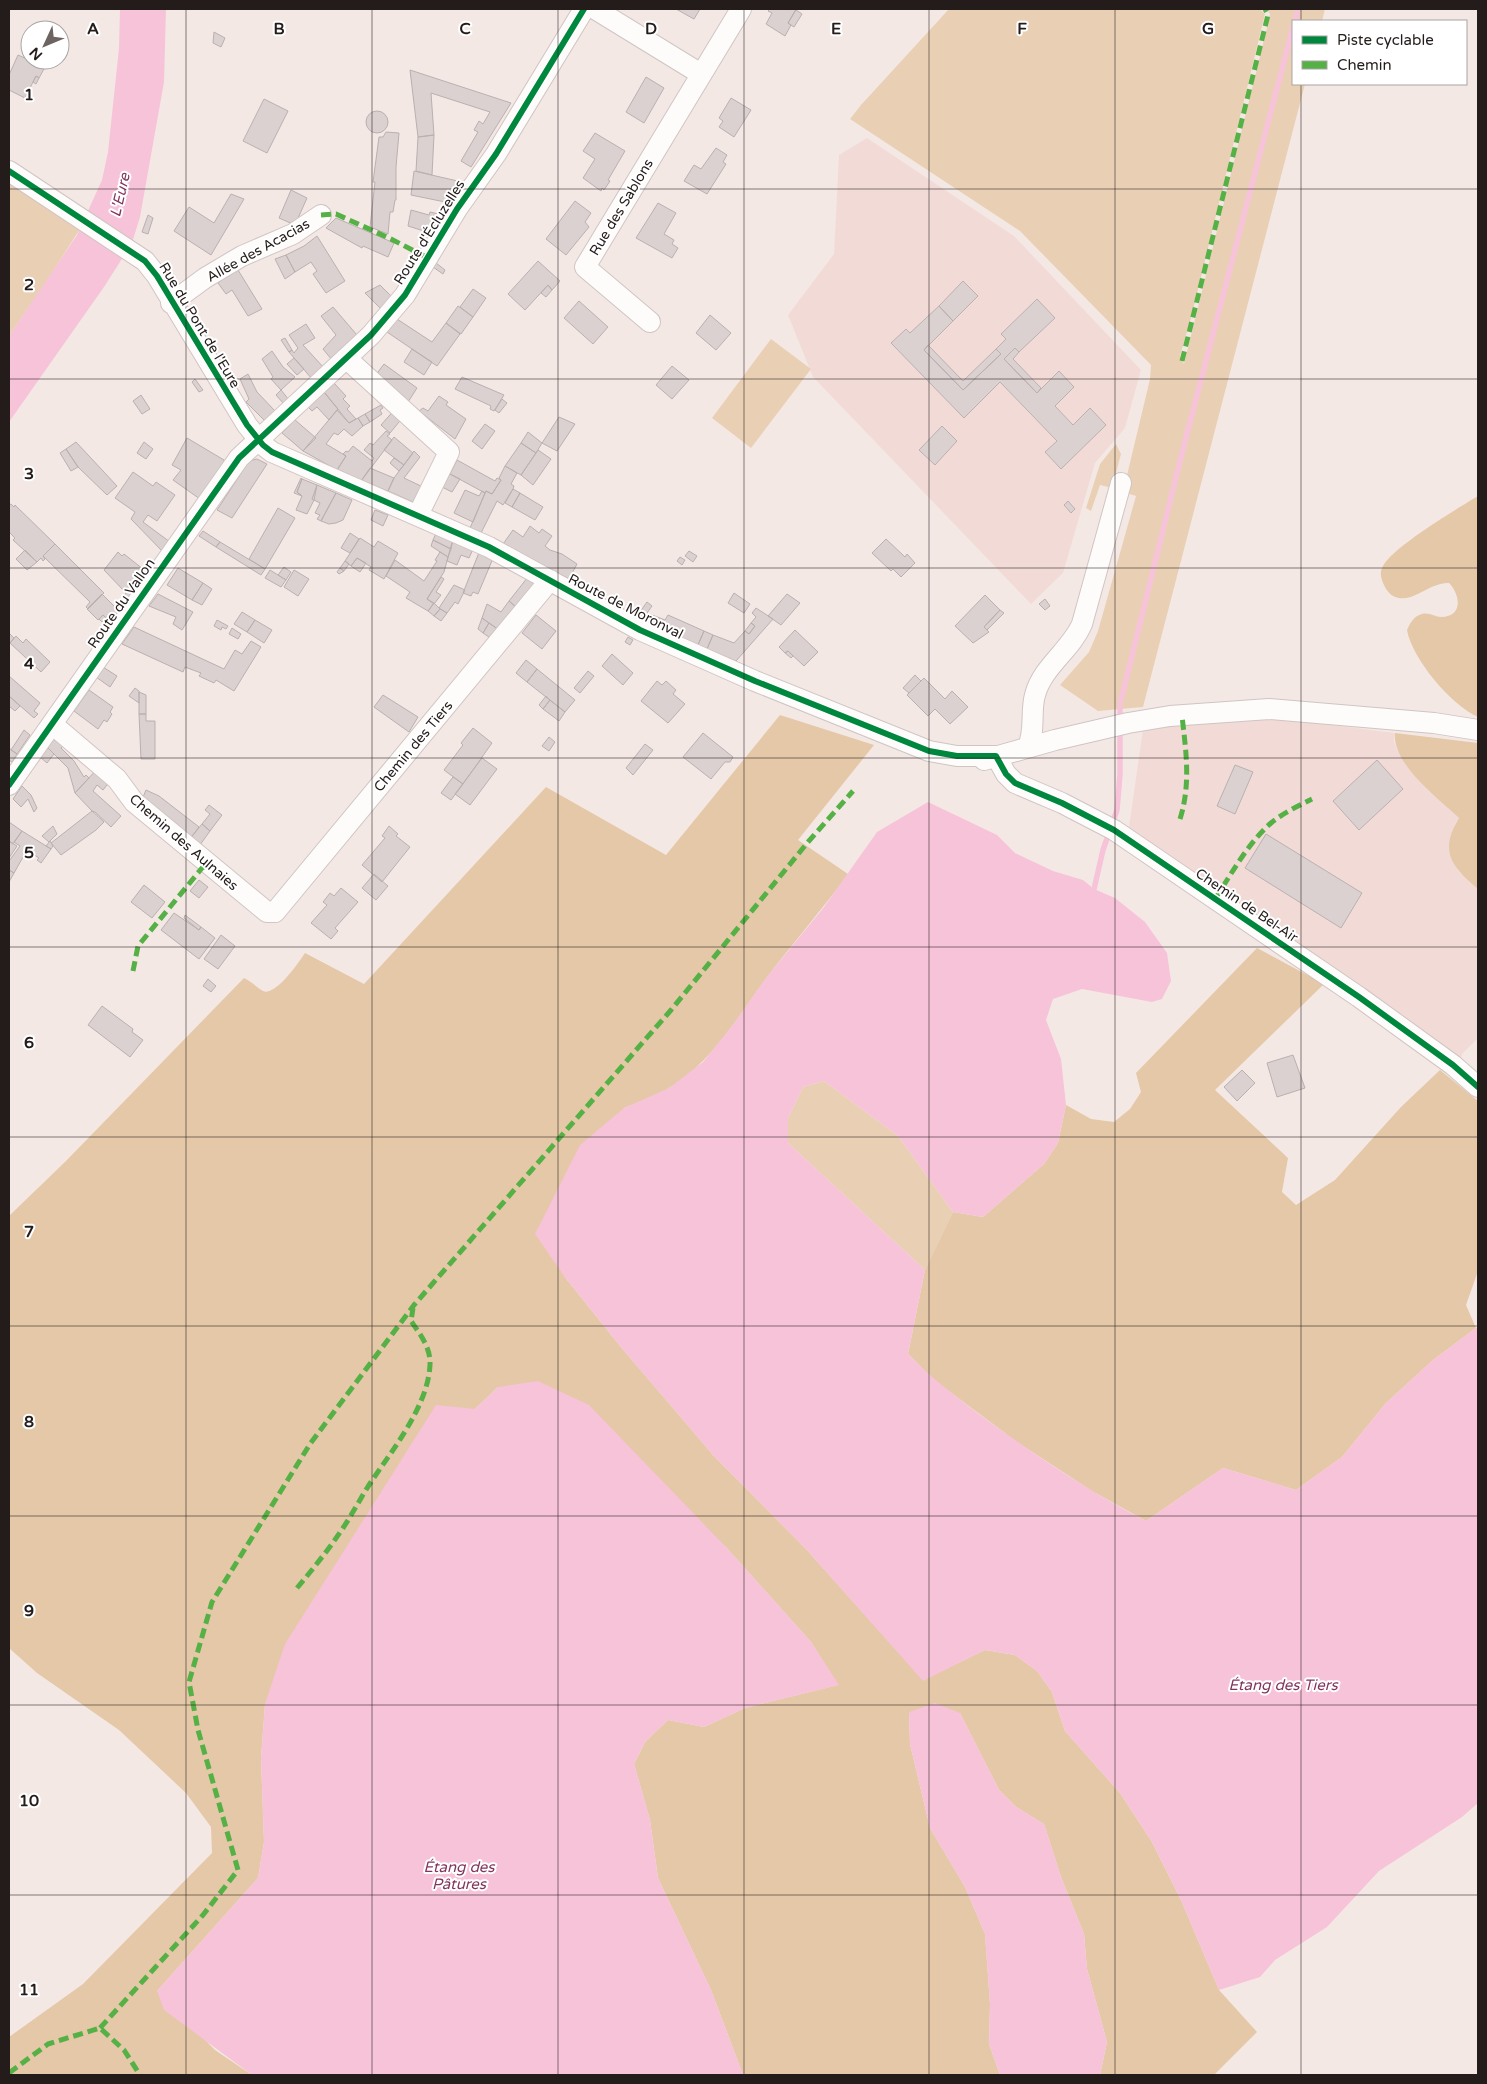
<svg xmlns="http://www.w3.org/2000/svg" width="1487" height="2084" font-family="'Varela Round',sans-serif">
  <rect width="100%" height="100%" fill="#f4e8e5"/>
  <path fill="#f2dbd6" d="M867,138l147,98 127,134 -16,58 -30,35 -32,110 -32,31 -218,-227 -25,-62 46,-61 5,-99z
    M1249,719l52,2 94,12 -1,8 3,9 11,17 21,24 30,27 -4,6 3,46 20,19v149l-15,15 -3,6 -332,-225 15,-105 73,-9z"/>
  <path fill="#e9d0b4" d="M949,9h311l5,5 -74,304 -11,38 4,8 83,-336 3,-14 -3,-5h58l-3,12h-29v63h12l-162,623 -45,4 -38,-26 29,-33 9,-21 38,-135 -13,-4 27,-113 1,-14 -131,-134 -170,-112 11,-14z
    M9,183l71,46 -32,50 -39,57z
    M771,339l40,30 -60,79 -39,-30z
    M1116,444l5,10 -9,34 -12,-3 -9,26 -5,-3 14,-44z
    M824,1081l74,55 55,76 -28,58 -137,-127v-25l15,-31z"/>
  <path fill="#e4c8a7" d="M1478,496v221c-26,-11 -66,-58 -71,-87 3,-7 7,-14 15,-16 7,-2 13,3 19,3 23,0 19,-23 8,-34 -18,-1 -34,18 -50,15 -6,-1 -11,-5 -14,-11 -4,-8 -6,-14 -2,-21 11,-20 74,-57 95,-70z
    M780,715l94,30 -76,95 50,34c-26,36 -56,70 -83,106 -28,38 -54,83 -96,108 -13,8 -30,14 -45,20l-60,168 56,70 93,109 93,94 117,131 62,-30 30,5 22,16 15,21 13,39 55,62 32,49 29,58 38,90 38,42 -43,43h-114l7,-33 -20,-73 -3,-35 -23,-57 -17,-53 -28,-17 -17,-17 -39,-77 -51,-1 1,32 20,84 35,59 20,47 5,70 -1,40 11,31h-257l-32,-85 -53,-112 -8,-58 -16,-56 11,-22 23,-22 36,7 41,-19 93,-23 -27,-43 -86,-96 -227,-159 -23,22 -210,295 -4,54 3,84 -6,36 -101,113 58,59 37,25h-243v-38l74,-53 129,-131 -1,-26 -25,-34 -67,-63 -82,-57 -28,-25v-432l57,-55 178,-183c7,3 12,9 19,13 12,6 36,-29 42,-38l59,31 182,-197 120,68z
    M1395,733l83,10v146c-27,-23 -39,-38 -19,-71 -21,-20 -67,-54 -64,-85z
    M1257,948l67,36 -109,106 73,68 -6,34 14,13 39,-25 66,-73 39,-37 38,31v170l-12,34 10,23 -43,32 -47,43 -44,54 -46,33 -73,-22 -77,53 -54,-30 -75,-49 -83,-62 -26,-26 17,-84 28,-58 30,5 61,-53 14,-21 8,-38 25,14 23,3 16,-13 11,-17 -5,-19z"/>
  <path fill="#f7c3d8" d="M120,9h46l-2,73 -24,135 -8,26 -28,44 -95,135v-86l68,-101 25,-55 6,-28 11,-104z
    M928,802l69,33 18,18 38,18 30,9 11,9 21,9 30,24 22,31 4,28 -9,18 -10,3 -70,-13 -29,10 -7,21 15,39 5,46 -8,38 -14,21 -61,53 -30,-5 -55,-76 -74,-55 -21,6 -15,31v25l137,127 -17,84c24,25 51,45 79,66 51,37 103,72 159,101l77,-53 73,22 46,-33 44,-54 47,-43 43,-32h2v475l-16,14 -83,54 -52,56 -52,33 -15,17 -41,13 -38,-90 -29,-58 -32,-49 -55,-62 -13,-39 -15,-21 -22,-16 -30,-5 -62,31 -117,-132 -93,-94 -93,-109 -56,-70 -29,-42 45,-89 44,-37 45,-20 34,-26 32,-40 31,-44 58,-71 53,-75z
    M538,1381l51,24 136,141 86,96 28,43 -94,23 -41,19 -36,-7 -23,22 -11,22 16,56 8,58 53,112 32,85h-491l-88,-65 -7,-19 101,-113 6,-36 -3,-84 4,-54 20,-60 151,-239 39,4 23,-22z
    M935,1703l25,10 39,77 17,17 28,17 17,53 23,57 3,35 20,73 -7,33h-100l-11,-31 1,-40 -5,-70 -20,-47 -35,-59 -20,-84 -1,-32z"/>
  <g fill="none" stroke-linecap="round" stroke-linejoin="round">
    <path stroke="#f7c3d8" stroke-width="5.5" d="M1295,21l3,-12
      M1094,889l9,-39 14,-40 3,-36v-71l3,-11 60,-243 110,-422"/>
  </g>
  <path fill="#dbd1d0" stroke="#bab0b0" d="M676,9h24l-6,10z
    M770,9h26l-8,14 3,2 -6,11 -19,-12 6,-11 -4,-2z
    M796,10l6,4 -8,13 -6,-4z
    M214,32l11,6 -4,9 -8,-4z
    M18,55l27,12 -6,11 -3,-2 -11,22 -16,-8v-15z
    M410,70l101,33 -40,64 -10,-6 17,-29 -4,-2 5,-9 4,3 7,-12 -59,-19 3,42 -16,2z
    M36,76l3,2 -3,6 -3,-2z
    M646,77l18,11 -20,35 -18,-11z
    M731,98l20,12 -17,27 -15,-10 4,-6 -4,-3z
    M264,99l24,12 -21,42 -24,-12z
    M366 122a11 11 0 1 1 22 0a11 11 0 1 1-22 0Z
    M386,132l13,1 -3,34v33h-1l-2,12h-3l-2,22 -18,-7 5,-45h-2l6,-45h4z
    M595,133l30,18 -17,29 2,1 -6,9 -2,-2 -1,3 -18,-13 12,-19 -12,-8z
    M434,135l-2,40 -16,-4 2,-34z
    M716,148l11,7 -4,7 3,2 -19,30 -23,-13 10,-16 7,4z
    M414,171l48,11 -12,21 -39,-8z
    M291,190l16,8 -12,27 -16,-7z
    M231,194l13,5 -33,56 -37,-24 15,-24 25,16z
    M575,201l16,12 -6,9 4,5 -23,28 -20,-16z
    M658,203l18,10 -12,21 10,6 -2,4 6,4 -6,10 -36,-20z
    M411,210l18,5 1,-3 13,3 -7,14 -9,3 -19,-6z
    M148,215l5,3 -5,16 -6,-2z
    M336,218l58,25 -6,14 -25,-11 -1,2 -36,-20z
    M317,236l28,45 -19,12 -13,-19 4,-3 -6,-9 -16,10 -9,-17 18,-9z
    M286,255l9,17 -10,7 -10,-20z
    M538,261l22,20 -8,9 -4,-5 -23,25 -17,-16z
    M436,263l9,7 -2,4 -10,-7z
    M238,270l24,39 -14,7 -16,-26 -6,4 -8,-11 15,-12z
    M963,281l15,15 -25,25 -14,-15z
    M380,285l12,12 -11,12 -16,-16z
    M548,285l4,5 -6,7 -5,-4z
    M473,289l13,9 -13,19 -13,-10z
    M1037,299l18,19 -36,34 -4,-4 -11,11 33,34 22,-22 15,16 -19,19 18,19 17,-17 16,17 -45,44 -16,-17 12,-11 -57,-59 -36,36 -73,-75 15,-14 4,4 29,-27 14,15 -29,29 39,40 38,-36 -5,-5 10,-10 -5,-5z
    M579,301l29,26 -15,17 -29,-26z
    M458,306l15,11 -12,17 -15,-11z
    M333,307l24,28 -25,25 -9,-11 13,-14 -15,-19z
    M710,315l21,18 -15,17 -20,-17z
    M397,319l35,23 14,-19 14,11 -23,32 -50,-34z
    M306,324l9,14 -12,7 21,23 -12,11 -23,-27 3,-2 2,3 4,-5 -9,-13z
    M285,338l7,12 -3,2 -8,-12z
    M928,345l35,36 33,-32 5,5 -38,36 -39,-40z
    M1015,348l4,4 -6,7 28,29 -4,5 -33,-34z
    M412,349l20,13 -8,13 -20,-13z
    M272,351l11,16 12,10 -14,13 -10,-11 2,-2 -11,-18z
    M294,358l10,11 -7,6 -10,-11z
    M384,364l33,24 -9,14 -33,-26z
    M672,366l17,14 -17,19 -16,-14z
    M248,374l9,18 19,20 -2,-1 -9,10 -19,-19 3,-3 -9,-20z
    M462,377l42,18 -10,16 -4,-2 1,-3 -36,-17z
    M195,379l8,11 -4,2 -7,-10z
    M334,383l12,13 -3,3 7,7 -3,3 9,10 -7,4 -25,-31z
    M281,390l8,10 -5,4 -8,-9z
    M324,392l14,17 -9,11 -12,-13 -5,4 -4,-4z
    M141,395l9,14 -8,5 -9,-13z
    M439,396l9,6 -2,3 20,14 -11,20 -36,-28 4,-3 5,3z
    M502,399l5,4 -8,10 -4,-3z
    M381,405l2,3 -3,2 2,4 -12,8 -5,-8z
    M396,408l8,8 -14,17 -9,-8z
    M337,410l12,13 9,-5 5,8 -11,10 -8,-7 -6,6 -4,-2 -8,11 20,12 -9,14 -34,-19z
    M365,414l5,8 -7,4 -5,-8z
    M559,417l16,7 -18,27 -15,-8z
    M295,420l21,18 -13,13 -21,-18z
    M485,424l10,7 -13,18 -10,-8z
    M942,426l15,15 -22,24 -16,-15z
    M386,431l4,3 -3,2 5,4 -31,41 -24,-11 9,-14 -3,-2 3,-3 2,1 5,-6 19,15 2,-3 -10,-8 6,-7 3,2z
    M528,432l14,11 -6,10 -15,-10z
    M394,437l19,16 -9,12 -20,-15z
    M187,438l37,22 1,4 -25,35 -27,-19 8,-10 -9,-5z
    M76,442l41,44 -10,9 -29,-28 -12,-18z
    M144,442l9,7 -7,10 -9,-6z
    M521,443l15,10 -15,22 -16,-9z
    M66,449l12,18 -7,4 -11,-18z
    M538,450l13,9 -18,26 -12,-10z
    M414,451l6,6 -16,21 19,9 -8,16 -27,-12 6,-13z
    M394,458l10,7 -5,6 -9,-8z
    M257,459l10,5 -35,54 -15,-8 32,-49z
    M457,460l38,21 2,-3 4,2 -9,14 -6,-3 -1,2 -35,-19z
    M505,466l12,7 -6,11 3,2 -1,3 -10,16 -6,-4 -16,32 -11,-5 16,-37 6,3 9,-14 -2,-2z
    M370,468l24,10 -6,13 -27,-10z
    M133,472l20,14 3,-4 19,13 -18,26 -9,-6 -5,7 27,20 -7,10 -32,-33 4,-7 -20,-14z
    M450,474l10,5 -8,13 -10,-5z
    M301,478l1,1 -5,13 5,4 -8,-3z
    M302,479l15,6 -3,15 -7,14 -11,-4 6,-14 -5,-4z
    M317,485l19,8 -15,28 -4,-2 3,-4 -5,-2 5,-10 -8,-4z
    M513,489l7,4 -8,14 -7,-4z
    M465,490l14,6 3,-5 3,2 -12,29 -19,-9z
    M336,493l16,7 -9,20 -7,3 -7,1 -8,-3z
    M520,493l23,14 -8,13 -23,-13z
    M1068,501l7,8 -4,4 -7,-8z
    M11,504l3,3 1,-2 40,39 -12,12 2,3 -2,2 -2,-3 -4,4 -24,-22 2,-2 -6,-6v-27z
    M278,508l17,10 -30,51 -16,-10z
    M375,510l13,5 -5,11 -12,-6z
    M530,526l9,7 3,-4 10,7 -7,10 5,4 12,4 15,10 -8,15 -66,-35 10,-14 10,7z
    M203,531l17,11 -4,5 -17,-11z
    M437,531l16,8 -2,10 -18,-9z
    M350,533l9,6 -9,14 -9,-5z
    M360,538l14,9 4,-6 20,12 -14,26 -15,-9 2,-3 -14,-9 -6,8 -6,-5z
    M453,539l21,8 -5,11 -8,-3 -4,10 -10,-4z
    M886,539l19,18 2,-3 8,9 -14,14 -8,-8 -2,2 -19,-18z
    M433,540l18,9 -3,8 -17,-11z
    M220,542l45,27 -4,6 -45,-28z
    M55,544l49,49 -16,16 -2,-2 4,-5 -47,-46z
    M25,550l12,12 -10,8 -11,-11z
    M480,550l14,6 -16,38 -5,-2 -2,4 -8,-3z
    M689,551l8,5 -4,6 -8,-6z
    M118,552l4,4 2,-2 24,19 -20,28 -5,-4 3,-4 -22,-23z
    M440,552l8,5 -4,15 -17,27 7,4 -6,8 -22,-13 4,-6 -24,-16 9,-16 29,21 13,-20 -2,-1z
    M680,557l5,3 -3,5 -5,-4z
    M357,558l9,5 -6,9 -9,-6z
    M345,561l4,3 -5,7 -4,-3z
    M284,567l7,5 -5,8 -8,-5z
    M178,568l25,15 -11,17 -25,-15z
    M340,568l4,3 -5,3 -2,-2z
    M270,570l16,10 -5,7 -16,-9z
    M294,570l15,9 -11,17 -14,-9z
    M441,577l3,2 -8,13 5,3 -7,9 -7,-5z
    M528,577l9,7 -20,24 -8,-7z
    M203,583l9,6 -10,16 -10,-5z
    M454,585l11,5 -7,14 -3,-2 -8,11 -8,-5z
    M734,593l16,11 -6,9 -16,-10z
    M102,594l18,18 -8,11 -9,-8 -5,5 -11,-11z
    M158,594l35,18 -11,18 -9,-6 3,-7 -27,-11z
    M787,594l13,9 -19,22 -13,-9z
    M985,595l15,15 -16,17 5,5 -16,11 -18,-17z
    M1045,599l5,7 -5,4 -6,-6z
    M509,601l8,7 -18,22 -17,-12 5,-14 14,8z
    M647,602l5,4 -5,7 18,7 3,-5 36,16 -6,14 -63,-26z
    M434,603l6,6 -6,7 -6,-5z
    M756,608l17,11 -37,42 -29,-12 6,-14 21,8 11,-12 4,3 6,-8 -4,-3 5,-6 -4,-4z
    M440,609l7,4 -6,8 -7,-5z
    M1000,610l4,3 -17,17 -3,-3z
    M242,612l13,8 -8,12 -13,-8z
    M103,615l3,3 -4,4 -3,-3z
    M536,615l20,16 -14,18 -20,-16z
    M482,618l7,5 -6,10 -5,-4z
    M217,620l11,6 -2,3 -4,-2 -1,3 -7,-4z
    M255,620l17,10 -8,13 -17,-11z
    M489,623l10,7 -7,9 -9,-6z
    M751,623l4,3 -6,8 -4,-3z
    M134,627l90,42 11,-19 7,4 9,-13 10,6 -27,44 -18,-11 -2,3 -15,-7 2,-3 -16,-6 -2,5 -61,-28z
    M232,628l9,6 -3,5 -9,-5z
    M795,630l23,22 -14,14 -16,-15 -3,2 -6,-6z
    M704,631l9,4 -6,14 -9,-4z
    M9,633l5,5 -4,5 -1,-1z
    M16,636l7,7 3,-4 24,23 -9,10 -31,-29z
    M628,637l5,3 -3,5 -5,-3z
    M788,651l5,5 -2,2 -6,-5z
    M612,654l21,19 -10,12 -21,-19z
    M526,660l11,9 -10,13 -11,-9z
    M103,667l14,9 -7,11 -14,-10z
    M537,669l38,31 -10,12 -38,-30z
    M588,671l6,5 -14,17 -6,-5z
    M915,675l6,6 -12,12 -6,-5z
    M9,676l31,27 -6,8 4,3 -4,4 -25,-22z
    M924,678l21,21 7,-8 16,16 -18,17 -15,-15 -7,7 -21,-21z
    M657,681l5,4 4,-4 10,9 -3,4 12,10 -17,19 -27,-22z
    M135,688l4,3v12l-10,-7z
    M89,690l24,17 -3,5 2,2 -5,8 -3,-2 -6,9 -24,-18z
    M139,692l7,3v19h-7z
    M383,695l35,22 -9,15 -35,-25z
    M9,696l11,10 -5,5 -6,-5z
    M546,696l4,4 -7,9 -4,-4z
    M550,700l15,12 -6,9 -16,-12z
    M139,714h7v7h9v38h-14z
    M473,728l19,15 -29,41 -19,-14 19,-25 -2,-2z
    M24,730l6,5 -13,19 -6,-4z
    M703,733l30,24 -3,5h-5l-14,17 -28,-22z
    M55,734l11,9 -5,5 13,13 10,16 2,-2 3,3 -14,15 -7,-25 -22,-22z
    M549,737l6,5 -6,9 -7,-5z
    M645,744l8,6 -20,25 -7,-7z
    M46,746l8,8 -7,9 -8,-7z
    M9,748l8,6 -5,8 -3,-2z
    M482,758l15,11 -27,36 -15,-11z
    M1377,760l26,29 -44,41 -26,-29z
    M1235,765l18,7 -18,42 -18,-8z
    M98,768l12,13 -7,9 -6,-5 -4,6 28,25 -10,11 -16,-15 -3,-1 -17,-18z
    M453,777l10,7 -12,16 -10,-7z
    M22,786l9,9 6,13 -3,4 -6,-13 -7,8 -8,-8z
    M146,790l13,6 40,31 -10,13 -48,-38z
    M209,805l13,10 -12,16 -8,-7 8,-10 -5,-4z
    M92,811l12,11 -8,8 -35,25 -10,-12z
    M9,822l13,9 -9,13 -4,-3z
    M202,824l8,7 -13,18 -8,-9z
    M53,826l4,8 -8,8 -7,-6z
    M389,826l9,8 -2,2 14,11 -28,35 -20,-17 23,-27 -3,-2z
    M22,831l29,18 -10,14 -4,-3 2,-2 -12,-8 -13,23 -5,-3v-9l11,-15 -6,-4z
    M1266,834l96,59 -21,35 -96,-60z
    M9,841l8,5 -8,12z
    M50,841l3,5 -2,3 -5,-3z
    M9,870l5,3 -5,9z
    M374,874l14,12 -12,14 -14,-12z
    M199,880l9,7 -9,11 -9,-7z
    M144,885l21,17 -13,16 -21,-16z
    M341,888l17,14 -23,26 3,3 -7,8 -20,-16 16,-18 -4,-3 7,-9 4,3z
    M174,913l25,17 2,-3 14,11 -16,21 -38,-29z
    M185,915l16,12 -2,3 -15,-12z
    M221,935l14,11 -17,23 -14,-10z
    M208,979l8,7 -5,6 -8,-6z
    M102,1006l31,23 -1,3 11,8 -13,17 -42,-32z
    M1293,1055l12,33 -28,9 -10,-34z
    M1242,1070l13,13 -18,18 -13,-14z"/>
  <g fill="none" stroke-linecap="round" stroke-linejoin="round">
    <defs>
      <path id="minor" d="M595,9l106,65
        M9,171l136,90 12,15 90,149 16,20 9,7 217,95 151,83 115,51 174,70 28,5h39
        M171,303l34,-25 37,-22 51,-22 28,-19
        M650,322l-65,-55 156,-258
        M346,358l103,94 -31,63
        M52,724l65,55 17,23 133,110h8l275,-332
        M1027,748c9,-15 3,-36 8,-53 7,-28 36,-45 47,-71l39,-141
        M996,756l10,18 9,9 47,20 52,27 245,167 94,68 25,22
        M984,760l71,-20 73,-17 42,-7 99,-7 165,14 44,7
        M9,785l230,-327 132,-123 34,-40 52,-86 39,-55 88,-145"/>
    </defs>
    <use href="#minor" stroke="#cfc5c3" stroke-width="22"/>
    <use href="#minor" stroke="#fdfcfb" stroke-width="20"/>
    <path stroke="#55b145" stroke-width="5" stroke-dasharray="10 5" stroke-linecap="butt" d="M321,215l15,-1 55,25 37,19
      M1182,361l86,-346 -3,-6
      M1180,819c11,-35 6,-68 2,-103
      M1215,899c17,-26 33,-56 56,-76 12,-10 27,-17 41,-24
      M133,971l5,-25 64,-78 6,-3
      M297,1588c16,-19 32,-39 46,-60 10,-15 18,-31 28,-46 22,-33 57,-76 59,-117 1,-17 -10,-31 -19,-44l2,-13
      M100,2028l103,-113 35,-45 -40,-140 -9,-48 23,-80 98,-158 104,-139 257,-295 137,-168 45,-51
      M9,2073l39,-29 52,-16 24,22 16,25"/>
    <defs>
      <path id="cycleway" d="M9,171l136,90 12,15 90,149 16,20 9,7 217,95 151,83 115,51 174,70 28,5h39l10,18 9,9 47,20 52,27 245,167 94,68 25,22
        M9,785l230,-327 132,-123 34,-40 52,-86 39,-55 88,-145"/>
    </defs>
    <use href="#cycleway" stroke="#fff" stroke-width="9"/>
    <use href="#cycleway" stroke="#00873e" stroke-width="6"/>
  </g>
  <path fill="none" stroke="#241c1a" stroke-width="1" stroke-opacity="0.55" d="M186,9v2066M372,9v2066M558,9v2066M744,9v2066M929,9v2066M1115,9v2066M1301,9v12M1301,84v1991M9,189h1469M9,379h1469M9,568h1469M9,758h1469M9,947h1469M9,1137h1469M9,1326h1469M9,1516h1469M9,1705h1469M9,1895h1469"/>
  <g text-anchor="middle" stroke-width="4" stroke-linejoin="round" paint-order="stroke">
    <g font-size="14" fill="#241c1a" stroke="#fff">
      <text transform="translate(621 207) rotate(-59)" y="5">Rue des Sablons</text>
      <text transform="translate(429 232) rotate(-58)" y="5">Route d'Écluzelles</text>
      <text transform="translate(258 250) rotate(-29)" y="5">Allée des Acacias</text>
      <text transform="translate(200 325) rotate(59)" y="5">Rue du Pont de l'Eure</text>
      <text transform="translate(121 603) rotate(-55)" y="5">Route du Vallon</text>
      <text transform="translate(626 606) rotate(27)" y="5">Route de Moronval</text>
      <text transform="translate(413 746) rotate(-50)" y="5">Chemin des Tiers</text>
      <text transform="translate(184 842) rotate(41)" y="5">Chemin des Aulnaies</text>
      <text transform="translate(1247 905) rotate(34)" y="5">Chemin de Bel-Air</text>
    </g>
    <g font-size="15" font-style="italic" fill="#82345d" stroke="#fff">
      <text transform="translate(120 195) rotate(-77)" y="5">L'Eure</text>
      <text x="1283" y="1690">Étang des Tiers</text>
      <text x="459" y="1872">Étang des<tspan x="459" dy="17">Pâtures</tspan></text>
    </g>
  </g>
  <g font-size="16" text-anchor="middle" font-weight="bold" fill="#241c1a" stroke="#fff" stroke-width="4" stroke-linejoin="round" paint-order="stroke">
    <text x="93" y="34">A</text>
    <text x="279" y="34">B</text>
    <text x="465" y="34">C</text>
    <text x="651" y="34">D</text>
    <text x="836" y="34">E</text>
    <text x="1022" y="34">F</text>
    <text x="1208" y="34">G</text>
    <text x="29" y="100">1</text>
    <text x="29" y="290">2</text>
    <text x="29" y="479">3</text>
    <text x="29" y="669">4</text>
    <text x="29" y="858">5</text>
    <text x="29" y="1048">6</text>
    <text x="29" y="1237">7</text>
    <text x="29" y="1427">8</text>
    <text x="29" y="1616">9</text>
    <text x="29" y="1806">10</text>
    <text x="29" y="1995">11</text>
  </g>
  <rect width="1487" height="2084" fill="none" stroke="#241c1a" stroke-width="20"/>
  <rect x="1292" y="20" width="175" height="65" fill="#ffffff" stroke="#a7a4a3"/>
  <rect x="1302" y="36" width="25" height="8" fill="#00873e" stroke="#a7a4a3"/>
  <text x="1337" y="45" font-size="15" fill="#241c1a">Piste cyclable</text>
  <rect x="1302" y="61" width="25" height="8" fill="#55b145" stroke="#a7a4a3"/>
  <text x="1337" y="70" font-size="15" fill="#241c1a">Chemin</text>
  <g transform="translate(45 45) rotate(226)"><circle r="24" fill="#ffffff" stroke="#a7a4a3"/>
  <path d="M0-4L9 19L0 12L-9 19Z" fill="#6d6361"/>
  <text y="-8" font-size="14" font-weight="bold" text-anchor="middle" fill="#241c1a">N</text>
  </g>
</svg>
